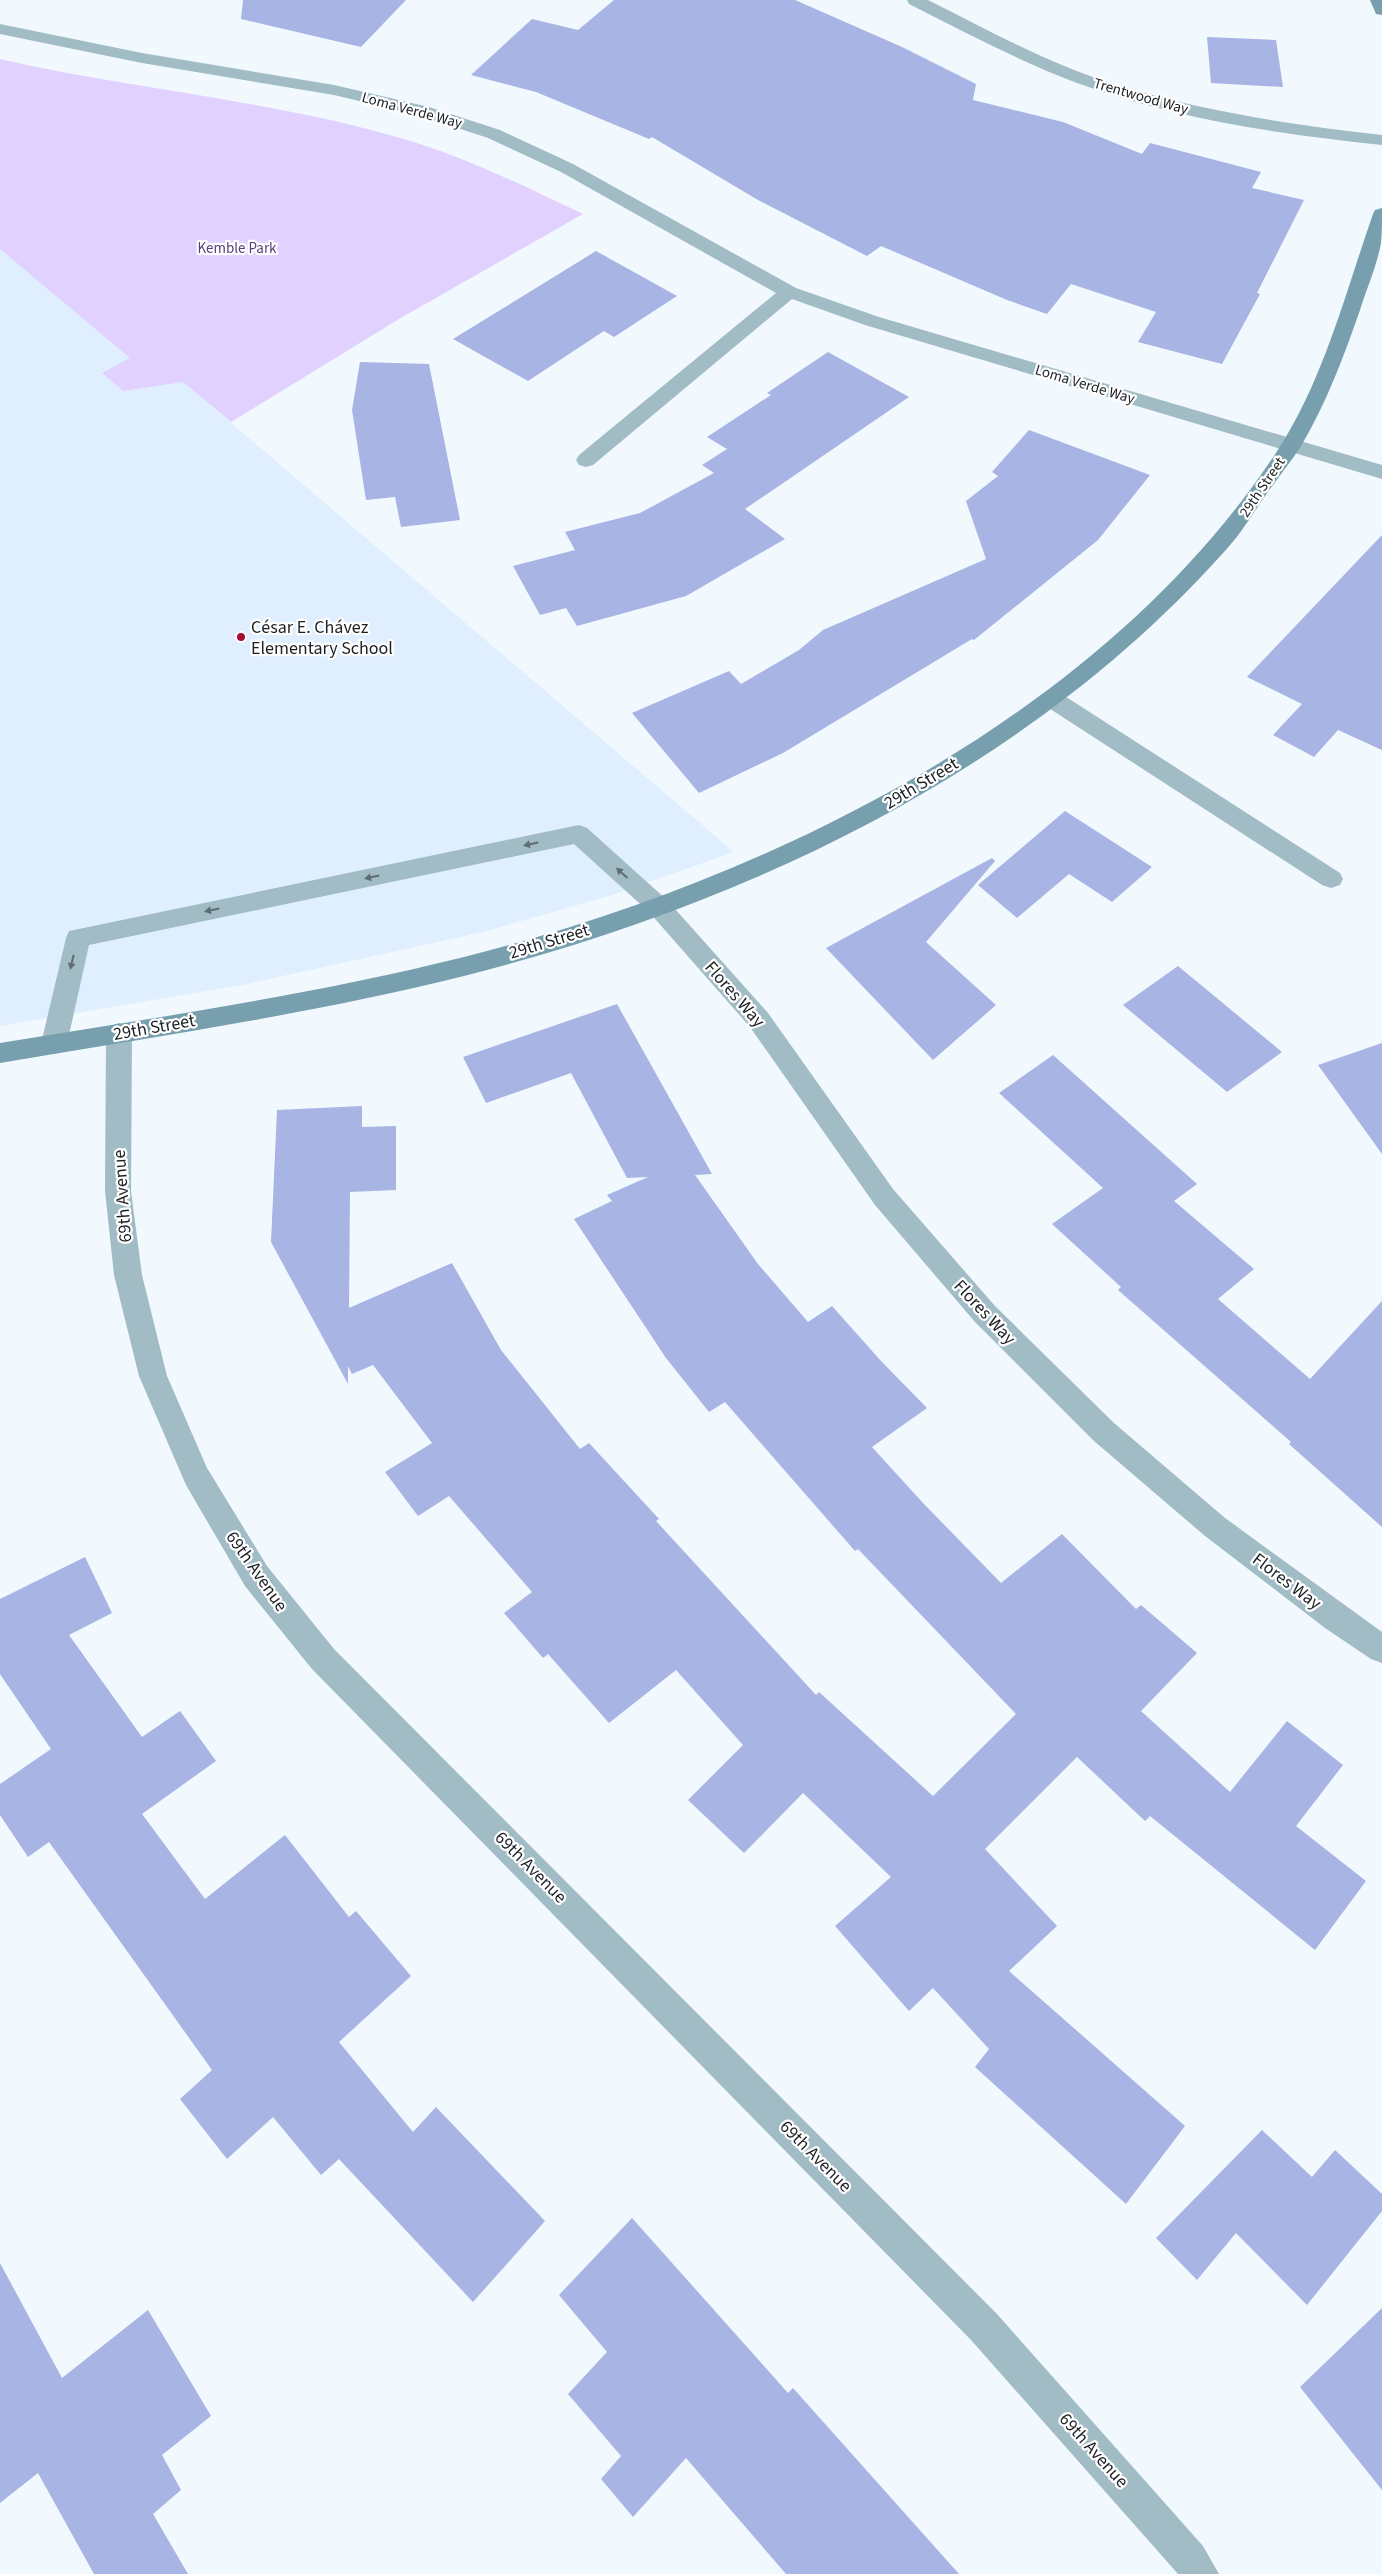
<svg xmlns="http://www.w3.org/2000/svg" width="1382" height="2574" font-family="'Source Sans 3',sans-serif">
  <rect width="100%" height="100%" fill="#f1f8fe"/>
  <path fill="#dfefff" d="M0,249l131,109 -28,15 20,18 60,-9 551,470 -122,43 -133,38 -237,52 -242,41z"/>
  <path fill="#e0d1fe" d="M0,59c140,32 285,42 423,86 55,18 107,44 160,69l-184,105 -168,103 -48,-40 -60,9 -21,-18 28,-15 -130,-109z"/>
  <path fill="#a8b4e4" d="M243,0h163l-45,47 -120,-28z
    M614,0h181l107,47 74,37 -3,16 90,22 79,32 8,-11 111,29 -9,16 52,12 -47,93 3,1 -38,70 -84,-22 18,-30 -85,-28 -24,30 -40,-14 -126,-54 -14,10 -109,-56 -106,-63 -3,2 -113,-47 -65,-17 61,-56 46,11z
    M1207,37l69,3 7,47 -72,-4z
    M596,251l81,45 -63,41 -10,-6 -76,50 -75,-42z
    M828,352l81,45 -164,112 40,30 -99,57 -109,30 -11,-18 -26,7 -27,-49 62,-16 -10,-18 75,-19 74,-40 -12,-8 25,-16 -20,-12 64,-42 -4,-2z
    M360,362l69,2 31,156 -59,7 -6,-30 -29,3 -14,-90z
    M1029,430l121,45 -52,65 -124,100 -2,-1 -189,114 -84,40 -67,-80 97,-42 12,13 58,-34 24,-20 163,-71 -20,-58 32,-25 -6,-4z
    M1382,535v215l-44,-20 -24,27 -41,-22 29,-31 -55,-27z
    M1065,811l87,56 -40,35 -43,-28 -52,44 -39,-33z
    M992,858l3,3 -69,81 70,63 -63,55 -107,-112z
    M1178,966l104,86 -55,40 -104,-87z
    M617,1004l95,170 -17,1 63,89 50,58 24,-16 49,55 46,47 -55,39 51,56 78,80 61,-49 74,75 5,-4 56,48 -56,58 89,81 57,-71 56,44 -47,61 70,55 -51,69 -165,-134 -5,5 -68,-64 -92,92 72,77 -48,45 176,155 -59,78 -151,-137 14,-18 -56,-61 -24,23 -74,-85 56,-49 -88,-84 -59,60 -56,-53 55,-55 -67,-75 -67,53 -61,-69 -5,4 -39,-45 28,-21 -83,-96 -31,20 -33,-44 47,-29 -59,-78 -21,9 -4,-8v18l-77,-142 6,-132 85,-4v21l34,-1v64l-46,2 -1,116 103,-45 49,87 79,99 9,-6 70,76 -3,2 160,174 3,-3 114,104 83,-82 -158,-165 -3,2 -130,-149 -16,10 -43,-54 -92,-139 38,-18 -5,-6 41,-18 -21,1 -56,-105 -85,30 -23,-46z
    M1382,1043v111l-64,-89z
    M1053,1055l144,129 -23,17 80,68 -36,30 92,80 72,-78v226l-93,-83 2,-2 -173,-152 3,-3 -69,-63 51,-36 -104,-95z
    M85,1557l27,56 -43,22 73,102 38,-26 36,50 -74,53 63,85 80,-64 64,82 7,-6 55,65 -72,66 74,90 23,-25 109,114 -72,81 -134,-143 -18,16 -48,-58 -46,42 -47,-60 32,-29 -163,-228 -21,15 -28,-42v-31l51,-35 -51,-75v-75z
    M1262,2130l50,47 23,-27 47,44v17l-75,94 -71,-72 -39,47 -41,-42z
    M632,2218l156,175 5,-5 166,186h-173l-100,-116 -53,59 -32,-38 20,-23 -53,-62 39,-42 -48,-57z
    M0,2263l62,115 86,-68 63,106 -49,39 19,35 -28,24 35,60h-94l-56,-101 -38,30z
    M1382,2308v182l-82,-103z"/>
  <g fill="none" stroke-linecap="round" stroke-linejoin="round">
    <path fill="#a2bcc6" fill-rule="evenodd" d="M579,825l8,3 80,72 3,6 -3,6 -9,3 -9,-3 -75,-68 -485,101 -22,99 -4,7 -9,3 -9,-3 -4,-7 25,-106 3,-7z"/>
    <path fill="#a2bcc6" fill-rule="evenodd" d="M907,0h21c54,27 108,57 165,77 94,32 191,47 289,58v10c-103,-11 -207,-26 -305,-62 -58,-22 -113,-51 -168,-79z
      M0,24l142,29 192,32 95,22 71,23 73,34 223,124 83,29 503,148v14l-517,-154 -73,-26 -199,166 -7,2 -7,-2 -3,-5 3,-5 197,-162 -215,-121 -73,-34 -70,-23 -84,-20 -192,-32 -142,-29z
      M1052,691l8,2 280,180 3,6 -3,6 -9,3 -9,-3 -278,-180 -3,-6 3,-6z
      M658,897l9,3 101,113 125,176 102,117 119,117 111,95 157,114v31l-11,-4 -46,-31 -120,-92 -111,-95 -119,-119 -100,-117 -125,-178 -101,-115 -3,-6 3,-6z
      M119,1023l9,3 4,7 -1,158 11,84 25,101 40,92 60,98 67,83 663,665 206,232 16,28h-41l-207,-234 -659,-671 -67,-83 -59,-101 -47,-109 -25,-101 -9,-84 1,-158 4,-7z"/>
    <path fill="#779fad" fill-rule="evenodd" d="M1370,0h12v15l-6,-1z
      M1382,208c0,12 0,24 -1,35 -4,22 -14,45 -21,67 -16,46 -34,94 -59,136 -11,17 -24,33 -36,50 -13,19 -25,39 -41,56 -197,220 -477,352 -760,424 -153,38 -309,61 -464,87v-20c155,-25 311,-48 464,-86 303,-76 644,-242 817,-512 44,-70 65,-154 92,-231l2,-4z"/>
  </g>
  <defs><path id="oneway-solid" d="M-6-.8H1V-3.2L6.5 0L1 3.2V.8H-6Z" transform="scale(1.25)"/></defs>
  <g fill="#5f6e74">
    <use href="#oneway-solid" transform="translate(531 844) rotate(168)"/>
    <use href="#oneway-solid" transform="translate(622 873) rotate(-138)"/>
    <use href="#oneway-solid" transform="translate(372 877) rotate(168)"/>
    <use href="#oneway-solid" transform="translate(212 910) rotate(168)"/>
    <use href="#oneway-solid" transform="translate(72 962) rotate(103)"/>
  </g>
  <circle fill="#a70e33" stroke="#fff" stroke-width="2" cx="241" cy="637" r="5"/>
  <g text-anchor="middle" stroke-width="4.5" stroke-linejoin="round" paint-order="stroke">
    <g font-size="15" fill="#1c1f23" stroke="#fff">
      <text transform="translate(1141 96) rotate(16)" y="5">Trentwood Way</text>
      <text transform="translate(412 110) rotate(15)" y="5">Loma Verde Way</text>
      <text transform="translate(1085 384) rotate(17)" y="5">Loma Verde Way</text>
      <text transform="translate(1262 487) rotate(-56)" y="5">29th Street</text>
    </g>
    <g font-size="15" fill="#58407d" stroke="#fff">
      <text x="237" y="253">Kemble Park</text>
    </g>
    <g font-size="18" fill="#1c1f23" stroke="#fff" text-anchor="start">
      <text x="251" y="633">César E. Chávez<tspan x="251" dy="21">Elementary School</tspan></text>
    </g>
    <g font-size="18" fill="#1c1f23" stroke="#fff">
      <text transform="translate(921 783) rotate(-31)" y="6">29th Street</text>
      <text transform="translate(549 941) rotate(-17)" y="6">29th Street</text>
      <text transform="translate(735 994) rotate(49)" y="6">Flores Way</text>
      <text transform="translate(154 1027) rotate(-10)" y="6">29th Street</text>
      <text transform="translate(122 1196) rotate(-94)" y="6">69th Avenue</text>
      <text transform="translate(985 1312) rotate(47)" y="6">Flores Way</text>
      <text transform="translate(257 1571) rotate(55)" y="6">69th Avenue</text>
      <text transform="translate(1287 1581) rotate(37)" y="6">Flores Way</text>
      <text transform="translate(531 1867) rotate(45)" y="6">69th Avenue</text>
      <text transform="translate(816 2156) rotate(45)" y="6">69th Avenue</text>
      <text transform="translate(1094 2450) rotate(48)" y="6">69th Avenue</text>
    </g>
  </g>
</svg>
